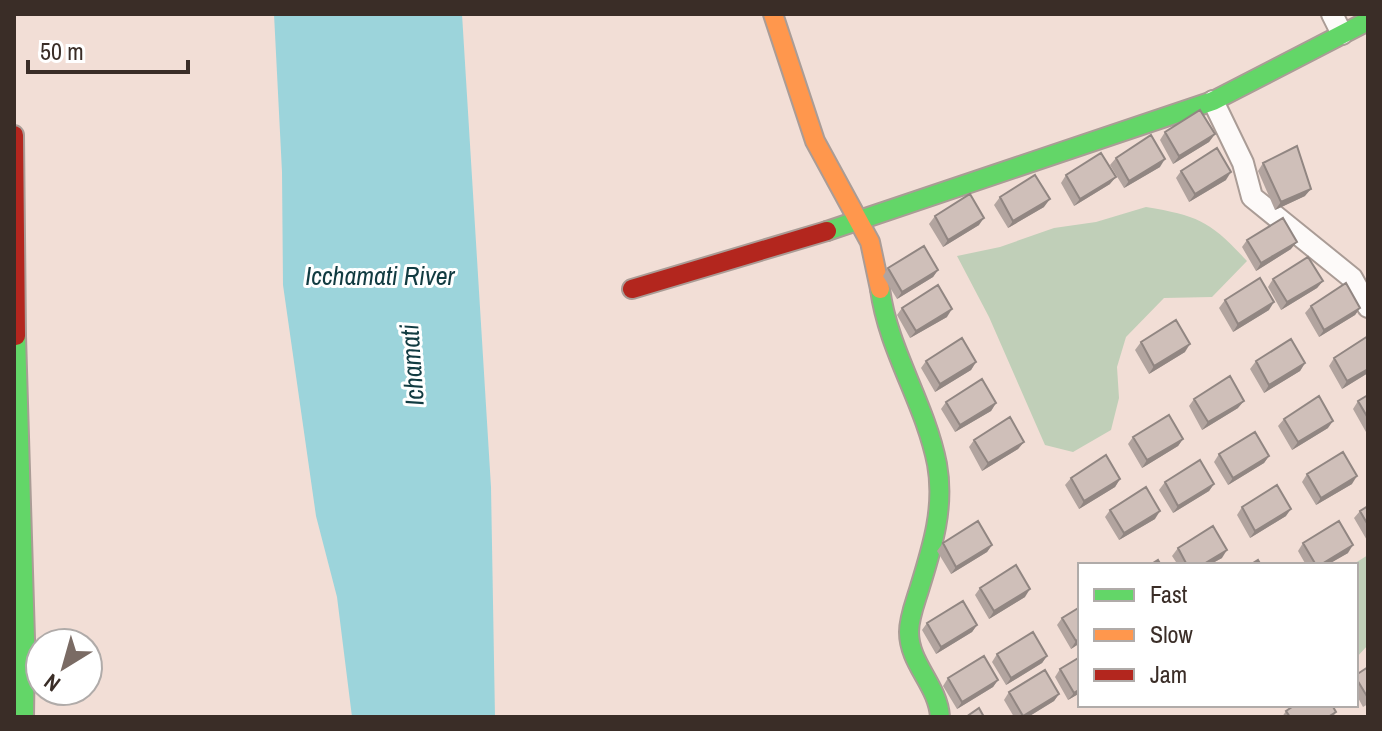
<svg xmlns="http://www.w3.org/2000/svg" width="1382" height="731" font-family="'Archivo Narrow',sans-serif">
  <rect width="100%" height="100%" fill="#f2ded6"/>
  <path fill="#c0cfb8" d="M1146,207c53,9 64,14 101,54l-35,36 -48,1 -38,39 -9,30 2,31 -8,32 -38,22 -28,-7 -56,-128 -32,-61 43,-9 54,-19 42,-6z
    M1368,555v90l-12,13v-93h-4z"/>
  <path fill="#9cd4db" d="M274,14h188l29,473 4,230h-143l-15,-120 -21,-81 -33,-231 -1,-113z"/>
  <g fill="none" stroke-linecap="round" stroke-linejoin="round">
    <defs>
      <path id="street" d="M1332,14l10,20
        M1213,101l30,62 9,34 100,81 16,29"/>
      <path id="fast" d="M827,231l386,-130 155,-80
        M880,289c8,61 45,114 57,175 8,44 -5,84 -18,126 -4,13 -10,28 -10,42 0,32 29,53 31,85
        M16,336l9,303 -1,78"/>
      <path id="slow" d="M773,14l42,127 55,101 10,47"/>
      <path id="jam" d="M14,135l2,201
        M632,289l195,-58"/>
    </defs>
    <use href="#street" stroke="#aa9c96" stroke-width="24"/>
    <use href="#fast" stroke="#aa9c96" stroke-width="22"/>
    <use href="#slow" stroke="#aa9c96" stroke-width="22"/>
    <use href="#jam" stroke="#aa9c96" stroke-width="22"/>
    <use href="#street" stroke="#fdfaf9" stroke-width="20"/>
    <use href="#fast" stroke="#63d668" stroke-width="18"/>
    <use href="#slow" stroke="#ff974d" stroke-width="18"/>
    <use href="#jam" stroke="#b3261e" stroke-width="18"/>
  </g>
  <path fill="#b2a49f" d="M1165,132l50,2 -6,8 -36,22 -13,-24z
    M1116,158l44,9 -36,21 -14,-23z
    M1263,163l42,33 -30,14 -17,-39z
    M1181,171l45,9 -37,22 -13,-24z
    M1066,175l44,9 -36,22 -13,-23z
    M1000,197l44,10 -36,21 -14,-23z
    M935,216l44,9 -36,22 -14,-23z
    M1247,240l44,9 -35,22 -14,-24z
    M888,268l50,2 -5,7 -36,22 -14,-23z
    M1273,279l50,2 -6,7 -36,22 -13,-23z
    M1225,300l44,10 -36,22 -14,-24z
    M1311,306l49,2 -5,7 -36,22 -14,-24z
    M902,308l45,9 -37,21 -13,-23z
    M1368,336v37l-26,16 -13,-23 5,-8z
    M1141,342l44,10 -36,22 -14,-24z
    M926,361l50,1 -5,8 -36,22 -14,-24z
    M1256,361l49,2 -5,8 -36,22 -14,-24z
    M1368,395v36l-2,1 -13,-23 5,-8z
    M1194,399l44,9 -36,22 -13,-24z
    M946,402l50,1 -5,8 -36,21 -14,-23z
    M1284,419l44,9 -36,22 -14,-24z
    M1133,437l50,2 -5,7 -36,22 -14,-24z
    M974,440l50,2 -6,7 -36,22 -13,-24z
    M1219,454l50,2 -5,7 -36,22 -14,-23z
    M1307,474l45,10 -36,21 -14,-23z
    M1071,478l49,1 -5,8 -36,22 -14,-24z
    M1165,482l49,2 -5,7 -36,22 -14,-23z
    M1368,506v36l-14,-24 6,-7z
    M1242,507l44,9 -36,22 -13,-23z
    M1110,510l45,9 -36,21 -14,-23z
    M943,543l49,2 -5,7 -36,22 -14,-23z
    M1303,543l45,10 -21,12h-21l-8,-14z
    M1178,548l44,10 -13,7h-31l-6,-9z
    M980,588l45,9 -36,22 -14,-24z
    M1080,607v36l-9,6 -14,-24 5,-7z
    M927,623l50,2 -5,7 -36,22 -14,-24z
    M997,654l50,2 -5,7 -36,22 -14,-23z
    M1080,657v36l-12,7 -13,-23 5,-8z
    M1368,667v37l-5,3 -7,-13v-19z
    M948,678l50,2 -5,7 -36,22 -14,-23z
    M1009,692l50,2 -5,7 -26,16h-14l-10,-17z
    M1286,711l50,1 -3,5h-51z"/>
  <path fill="#918682" d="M1215,134l-6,8 -36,22 6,-8z
    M1165,159l-5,8 -36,21 5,-7z
    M1231,172l-5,8 -37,22 6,-8z
    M1116,177l-6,7 -36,22 6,-7z
    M1311,189l-6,7 -30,14 6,-8z
    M1050,199l-6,8 -36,21 5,-7z
    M984,218l-5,7 -36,22 5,-7z
    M1297,242l-6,7 -35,22 5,-8z
    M938,270l-5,7 -36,22 5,-7z
    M1323,281l-6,7 -36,22 6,-8z
    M1274,302l-5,8 -36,22 5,-8z
    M1360,308l-5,7 -36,22 5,-7z
    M952,309l-5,8 -37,21 6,-7z
    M1190,344l-5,8 -36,22 5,-8z
    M976,362l-5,8 -36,22 5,-8z
    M1305,363l-5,8 -36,22 5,-8z
    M1368,369v4l-26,16 5,-8z
    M1244,401l-6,7 -36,22 6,-8z
    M996,403l-5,8 -36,21 5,-7z
    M1333,421l-5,7 -36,22 6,-8z
    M1183,439l-5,7 -36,22 5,-8z
    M1024,442l-6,7 -36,22 6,-8z
    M1269,456l-5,7 -36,22 5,-7z
    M1357,476l-5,8 -36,21 5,-7z
    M1120,479l-5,8 -36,22 5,-8z
    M1214,484l-5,7 -36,22 5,-7z
    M1291,509l-5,7 -36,22 5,-7z
    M1160,511l-5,8 -36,21 5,-7z
    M992,545l-5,7 -36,22 5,-7z
    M1353,545l-5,8 -21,12h-7z
    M1227,550l-5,8 -13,7h-7z
    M1030,589l-5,8 -36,22 5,-8z
    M977,625l-5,7 -36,22 5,-7z
    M1080,639v4l-9,6 5,-8z
    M1047,656l-5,7 -36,22 5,-7z
    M998,680l-5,7 -36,22 5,-7z
    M1080,689v4l-12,7 6,-7z
    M1059,694l-5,7 -26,16h-6z"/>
  <path fill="#cfbfb9" stroke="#918682" stroke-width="2" d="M1200,110l15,24 -36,22 -14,-24z
    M1151,135l14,24 -36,22 -13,-23z
    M1297,146l14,43 -30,13 -18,-39z
    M1217,148l14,24 -36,22 -14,-23z
    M1101,153l15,24 -36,22 -14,-24z
    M1035,175l15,24 -37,22 -13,-24z
    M970,194l14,24 -36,22 -13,-24z
    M1283,218l14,24 -36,21 -14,-23z
    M924,246l14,24 -36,22 -14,-24z
    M1308,257l15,24 -36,21 -14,-23z
    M1260,278l14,24 -36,22 -13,-24z
    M1346,283l14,25 -36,22 -13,-24z
    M938,285l14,24 -36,22 -14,-23z
    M1176,320l14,24 -36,22 -13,-24z
    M1368,336v33l-21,12 -13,-23z
    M962,338l14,24 -36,22 -14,-23z
    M1291,339l14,24 -36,22 -13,-24z
    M1230,376l14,25 -36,21 -14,-23z
    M982,379l14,24 -36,22 -14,-23z
    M1368,395v23l-10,-17z
    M1319,396l14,25 -35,21 -14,-23z
    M1169,415l14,24 -36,21 -14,-23z
    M1010,417l14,25 -36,21 -14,-23z
    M1255,432l14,24 -36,22 -14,-24z
    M1343,452l14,24 -36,22 -14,-24z
    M1106,455l14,24 -36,22 -13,-23z
    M1200,460l14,24 -36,22 -13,-24z
    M1277,485l14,24 -36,22 -13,-24z
    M1146,487l14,24 -36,22 -14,-23z
    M1368,506v19l-8,-14z
    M978,521l14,24 -36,22 -13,-24z
    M1339,521l14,24 -33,20h-4l-13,-22z
    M1213,526l14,24 -25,15h-15l-9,-17z
    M1158,560l3,5h-11z
    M1258,560l3,5h-11z
    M1016,565l14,24 -36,22 -14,-23z
    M963,601l14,24 -36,22 -14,-24z
    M1080,607v32l-4,2 -14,-23z
    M1033,632l14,24 -36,22 -14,-24z
    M984,656l14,24 -36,22 -14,-24z
    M1080,657v32l-6,4 -14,-24z
    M1368,667v31l-12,-20v-3z
    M1045,670l14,24 -36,22 -14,-24z
    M1295,705h37l4,7 -8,5h-38l-4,-6z
    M979,708l5,9h-18z"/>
  <g text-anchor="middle" stroke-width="6" stroke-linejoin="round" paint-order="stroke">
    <g font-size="26" font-style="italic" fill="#113b41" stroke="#fff">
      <text x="380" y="285">Icchamati River</text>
      <text transform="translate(412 365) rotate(-94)" y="9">Ichamati</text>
    </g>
  </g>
  <rect width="1382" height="731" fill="none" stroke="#3a2d27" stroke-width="32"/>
  <rect x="1078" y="563" width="280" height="144" fill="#ffffff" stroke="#b0aba9" stroke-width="2"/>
  <rect x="1094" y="589" width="40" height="12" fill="#63d668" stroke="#b0aba9" stroke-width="2"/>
  <text x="1150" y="603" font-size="24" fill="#3a2d27">Fast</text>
  <rect x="1094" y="629" width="40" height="12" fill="#ff974d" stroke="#b0aba9" stroke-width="2"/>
  <text x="1150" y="643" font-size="24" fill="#3a2d27">Slow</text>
  <rect x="1094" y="669" width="40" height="12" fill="#b3261e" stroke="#b0aba9" stroke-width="2"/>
  <text x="1150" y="683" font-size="24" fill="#3a2d27">Jam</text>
  <g transform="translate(64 667) rotate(217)"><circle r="38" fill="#ffffff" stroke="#b0aba9" stroke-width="2"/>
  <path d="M0-6L14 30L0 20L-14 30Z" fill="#7a6b64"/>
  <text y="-12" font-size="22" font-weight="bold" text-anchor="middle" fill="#3a2d27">N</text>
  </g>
  <path d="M28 60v12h160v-12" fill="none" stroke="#3a2d27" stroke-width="4"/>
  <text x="40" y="60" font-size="24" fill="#3a2d27" stroke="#ffffff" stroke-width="6" paint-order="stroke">50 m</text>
</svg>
